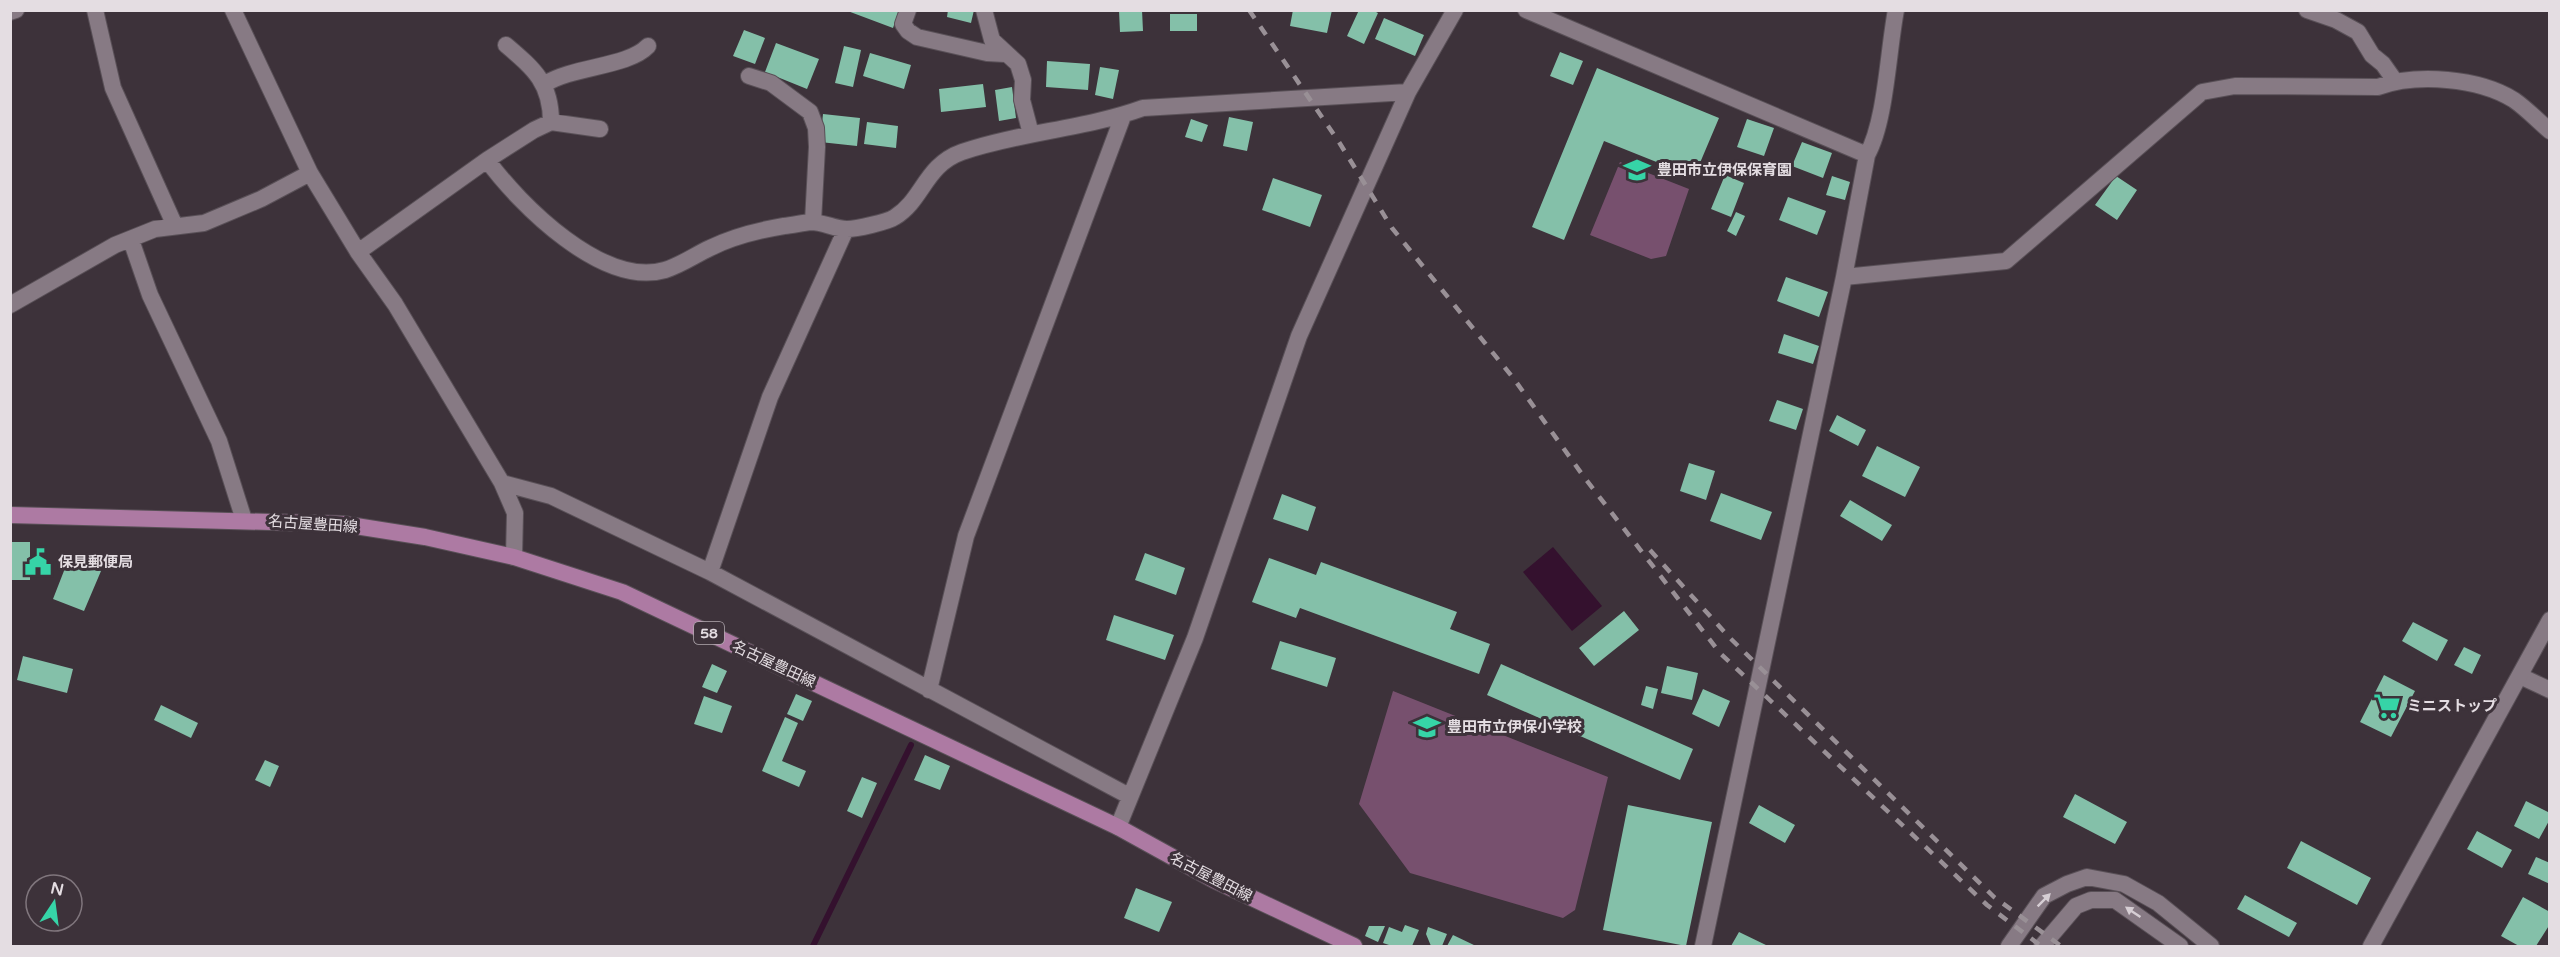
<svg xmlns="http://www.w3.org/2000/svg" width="2560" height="957" font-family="'Varela Round','Noto Sans JP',sans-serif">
  <rect width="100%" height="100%" fill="#3d323a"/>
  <path fill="#77506e" d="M1620,162l69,27 -23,67 -15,3 -61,-24z
    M1393,691l215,86 -33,133 -12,8 -153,-45 -51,-69z"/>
  <path fill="#34112e" d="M1553,547l49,59 -30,25 -49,-59z"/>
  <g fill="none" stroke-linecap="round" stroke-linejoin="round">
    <path stroke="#34112e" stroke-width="6" d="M813,946l98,-201"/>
  </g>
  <path fill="#84c0a9" d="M845,10h54l-6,18z
    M948,10h26l-3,13 -24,-6z
    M1119,10h23l1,21 -23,1z
    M1293,10h39l-5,23 -37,-7z
    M1359,10h13l6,3 -14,31 -17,-8z
    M1170,14h27v17h-27z
    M1384,18l40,17 -9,21 -40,-17z
    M744,30l21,8 -10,26 -22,-8z
    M776,43l43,16 -12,30 -42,-17z
    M844,46l17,4 -8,37 -18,-4z
    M1560,52l23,9 -10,24 -23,-9z
    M870,53l41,12 -7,24 -41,-13z
    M1047,61l43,3 -2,26 -42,-3z
    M1100,67l19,3 -6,29 -18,-4z
    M1597,68l122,50 -25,59 -90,-36 -40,99 -32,-13z
    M983,84l3,23 -45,5 -2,-23z
    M1012,87l4,31 -17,3 -4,-31z
    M823,114l37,4 -3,28 -37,-4z
    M1229,117l24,5 -6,29 -24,-5z
    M1191,119l17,6 -6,17 -17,-5z
    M1747,119l27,9 -10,28 -27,-9z
    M867,122l31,4 -2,22 -32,-4z
    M1802,142l30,11 -9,25 -31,-12z
    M1725,175l19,8 -13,34 -20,-8z
    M1832,176l18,6 -5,18 -19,-5z
    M2116,176l21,14 -20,30 -22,-15z
    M1273,178l49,17 -12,32 -48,-17z
    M1788,197l38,14 -9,24 -38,-15z
    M1736,212l9,4 -9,20 -9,-5z
    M1786,277l42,15 -9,25 -42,-16z
    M1784,334l35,12 -6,18 -35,-11z
    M1777,400l26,9 -7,21 -27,-9z
    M1837,415l29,15 -8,16 -29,-15z
    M1877,446l43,21 -15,30 -43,-21z
    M1689,463l26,8 -9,29 -26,-9z
    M1721,493l51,19 -11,28 -51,-19z
    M1282,494l34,13 -8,24 -35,-12z
    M1850,500l42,25 -10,16 -42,-25z
    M10,542h20v38h-20z
    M1145,553l40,15 -9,27 -41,-15z
    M69,558l32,13 -17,40 -31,-12z
    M1269,558l47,17 5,-13 136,50 -7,17 40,15 -11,30 -179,-66 -4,10 -44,-16z
    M1624,611l15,19 -45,36 -15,-18z
    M1114,615l60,20 -9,25 -59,-20z
    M2413,622l35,18 -11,21 -35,-20z
    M1280,641l56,17 -9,29 -56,-18z
    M2464,647l17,8 -9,19 -18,-9z
    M23,656l50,13 -6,24 -50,-13z
    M712,664l15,7 -10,22 -15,-6z
    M1501,664l192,85 -13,31 -193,-85z
    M1667,666l31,7 -6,27 -31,-7z
    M2384,675l31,16 -24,46 -31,-15z
    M1646,686l12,3 -5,20 -12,-4z
    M1703,689l27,12 -11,26 -27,-13z
    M796,694l16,7 -9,20 -16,-7z
    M704,696l28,10 -10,27 -28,-9z
    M161,705l37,18 -7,15 -37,-18z
    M785,717l13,6 -16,38 24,10 -7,16 -37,-16z
    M925,755l25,11 -10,24 -26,-10z
    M265,760l14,6 -9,21 -15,-7z
    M862,777l15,6 -15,35 -15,-7z
    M2075,794l52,28 -12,22 -52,-27z
    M2526,801l24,12v6l-11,20 -25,-13z
    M1628,805l84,17 -26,124 -83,-16z
    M1759,805l36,20 -10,18 -36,-20z
    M2477,831l35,19 -10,18 -35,-19z
    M2301,841l70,37 -14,27 -70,-37z
    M2536,857l14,6v21l-22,-10z
    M1136,888l36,14 -13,30 -35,-14z
    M2245,895l52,28 -8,14 -52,-28z
    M2523,897l27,15v12l-14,22h-17l-18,-10z
    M1405,925l14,5 -7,16h-20l-9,-3 6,-16 13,5z
    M1369,926h16l-7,16 -13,-6z
    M1428,927l19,7 -5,12h-11l-5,-12z
    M1739,932l29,14h-37z
    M1453,935l23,11h-29z"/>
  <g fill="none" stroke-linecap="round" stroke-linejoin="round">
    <defs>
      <path id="minor" d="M95,10l18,78 62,138
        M233,10l77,163 48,79 37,52 107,179 13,30 -1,44
        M908,10l-5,14 5,7 9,6 70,16 18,1
        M984,10l8,30 26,24 5,16 -1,20 9,34
        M1526,10l341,145
        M2307,10l29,10 22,12 14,23 11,9 12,17
        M10,12l6,-2
        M506,45c28,24 45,38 45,77
        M749,76l22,7 39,29 6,16 1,19 -4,75
        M545,84c29,-18 83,-17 103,-38
        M487,160l47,-30 17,-8 49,7
        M131,240l19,55 69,146 25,79
        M358,252l129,-92c33,45 116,128 178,110 16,-5 30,-15 45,-22 22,-11 50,-18 74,-22 9,-1 18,-3 27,-4 12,0 24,7 36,7 9,0 41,-7 48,-12 28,-17 30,-52 67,-65 59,-20 123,-23 181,-44l265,-16
        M1844,277l162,-16 196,-169 33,-6 143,1c39,-14 101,-9 136,13 13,9 24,21 36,31
        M10,305l105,-60 40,-16 49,-6 57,-24 49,-26
        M502,483l49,13 159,76 419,224
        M710,572l60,-175 76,-168
        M2520,676l30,14
        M929,690l37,-154 157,-420
        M1118,827l77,-189 104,-302 109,-244 47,-82
        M1703,946l141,-669 23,-122c19,-34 21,-104 29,-145
        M2009,946l35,-50 23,-12 20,-7 37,7 34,19 53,43
        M2042,946l34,-40 15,-6h24l65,46"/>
      <path id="tertiary" d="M2371,946l179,-326"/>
      <path id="primary" d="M10,515l333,9 82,13 89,20 108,35 496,235 96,53 140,66"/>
    </defs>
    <use href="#minor" stroke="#595057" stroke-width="18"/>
    <use href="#tertiary" stroke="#595057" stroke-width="18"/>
    <use href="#primary" stroke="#595057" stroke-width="18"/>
    <use href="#minor" stroke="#877a84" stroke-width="16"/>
    <use href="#tertiary" stroke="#877a84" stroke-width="16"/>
    <use href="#primary" stroke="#ad7aa3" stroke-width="16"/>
    <path stroke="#999096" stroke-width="4.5" stroke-dasharray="10 10" stroke-linecap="butt" d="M1249,10l90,132 53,86 122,151 70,98 136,176 267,252 54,41
      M1650,550l80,88 264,259 67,49"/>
  </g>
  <defs><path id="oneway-solid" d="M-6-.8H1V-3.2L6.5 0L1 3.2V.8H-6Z" transform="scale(1.5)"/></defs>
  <g fill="#d6ced4">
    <use href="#oneway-solid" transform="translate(2044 900) rotate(-45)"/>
    <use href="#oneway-solid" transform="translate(2133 912) rotate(-146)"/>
  </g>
  <defs>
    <symbol id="school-bare" viewBox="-9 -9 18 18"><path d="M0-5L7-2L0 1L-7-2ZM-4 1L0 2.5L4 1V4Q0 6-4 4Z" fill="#36d4a7" stroke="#3d323a" stroke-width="2.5" paint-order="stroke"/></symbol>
    <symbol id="civic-bare" viewBox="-9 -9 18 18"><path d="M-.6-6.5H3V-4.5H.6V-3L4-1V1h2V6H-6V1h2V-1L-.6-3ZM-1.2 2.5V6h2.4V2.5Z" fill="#36d4a7" stroke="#3d323a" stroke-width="2.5" paint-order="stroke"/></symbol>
    <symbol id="supermarket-bare" viewBox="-9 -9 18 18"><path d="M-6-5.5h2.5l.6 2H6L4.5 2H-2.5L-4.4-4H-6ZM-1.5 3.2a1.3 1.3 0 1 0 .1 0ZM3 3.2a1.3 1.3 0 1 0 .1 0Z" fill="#36d4a7" stroke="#3d323a" stroke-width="2.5" paint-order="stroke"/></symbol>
  </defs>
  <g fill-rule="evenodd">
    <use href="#school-bare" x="1618" y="151" width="38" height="38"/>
    <use href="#civic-bare" x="19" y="543" width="38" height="38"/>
    <use href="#supermarket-bare" x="2368" y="687" width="38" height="38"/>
    <use href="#school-bare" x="1408" y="708" width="38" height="38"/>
  </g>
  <g text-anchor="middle" stroke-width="6" stroke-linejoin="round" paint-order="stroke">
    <rect fill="#3d323a" stroke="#b2aab0" stroke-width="1.5" x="694" y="622" width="30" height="22" rx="4.5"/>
    <g font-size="14" font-weight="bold" fill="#e4dde2">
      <text x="709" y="638">58</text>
    </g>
    <g font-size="15" font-weight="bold" fill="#e4dde2" stroke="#3d323a" text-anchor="start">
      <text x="1657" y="175">豊田市立伊保保育園</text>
      <text x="58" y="567">保見郵便局</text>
      <text x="2407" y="711">ミニストップ</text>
      <text x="1447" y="732">豊田市立伊保小学校</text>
    </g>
    <g font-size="15" fill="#e4dde2" stroke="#3d323a">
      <text transform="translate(313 524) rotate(4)" y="5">名古屋豊田線</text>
      <text transform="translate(774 664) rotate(25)" y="5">名古屋豊田線</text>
      <text transform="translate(1211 877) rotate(27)" y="5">名古屋豊田線</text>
    </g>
  </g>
  <rect width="2560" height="957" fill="none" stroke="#e4dde2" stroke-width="24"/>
  <g transform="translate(54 903) rotate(13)"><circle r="28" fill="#3d323a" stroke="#80767d" stroke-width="1.5"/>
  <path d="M0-4.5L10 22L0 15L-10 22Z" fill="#36d4a7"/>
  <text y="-9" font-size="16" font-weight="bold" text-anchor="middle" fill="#e4dde2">N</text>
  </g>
</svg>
